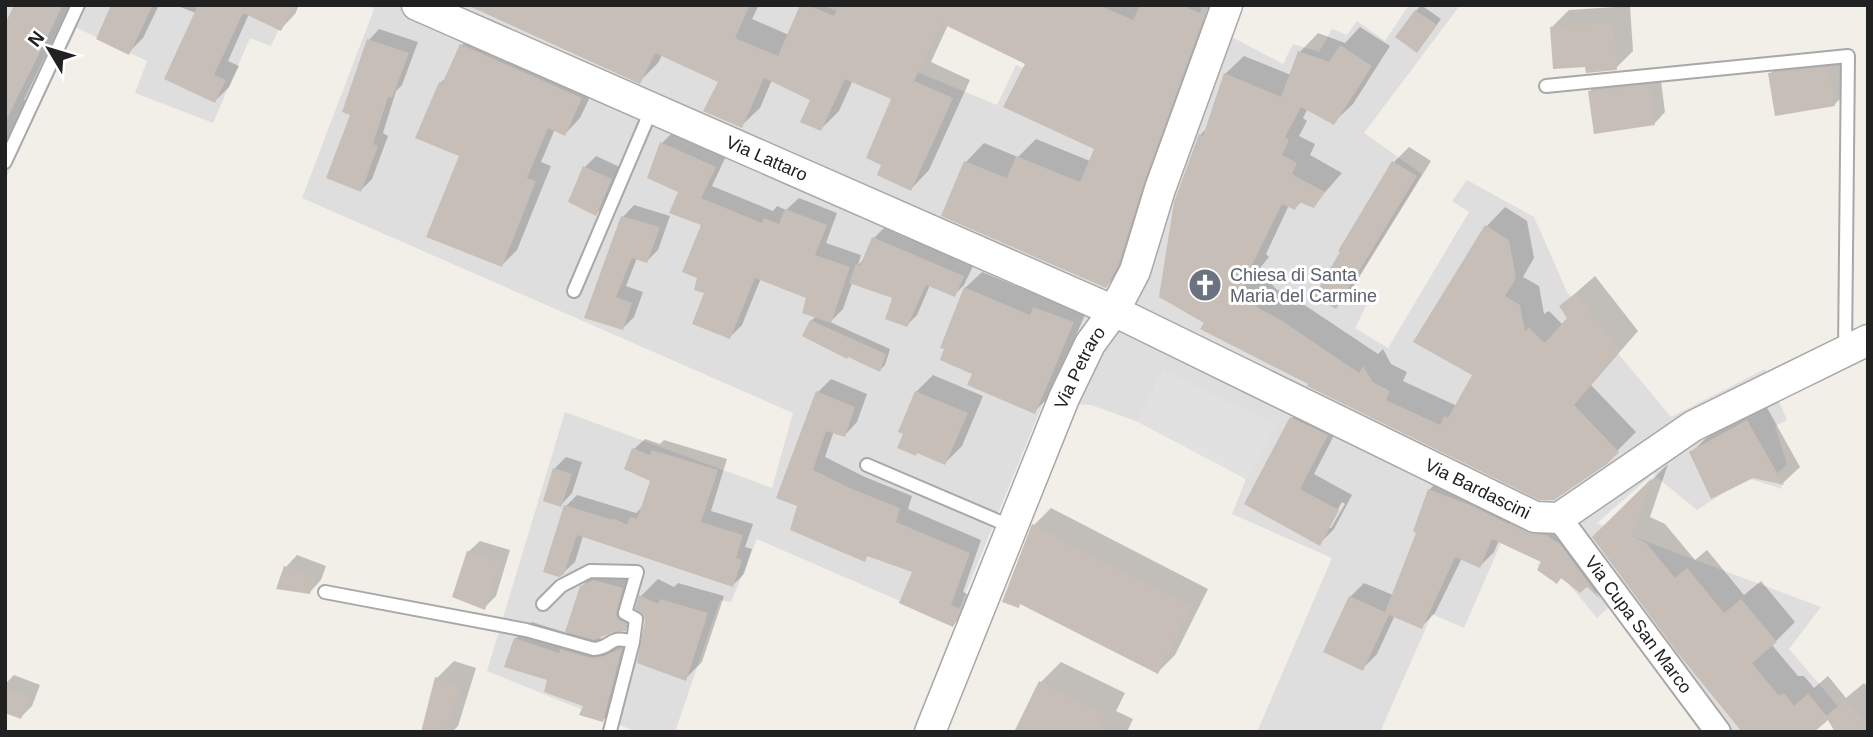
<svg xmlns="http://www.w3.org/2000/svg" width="1873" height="737" font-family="Helvetica,sans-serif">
  <rect width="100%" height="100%" fill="#f2eee8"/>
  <path fill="#dfdede" d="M9,5h281l-19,41 -21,-8 -37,85 -78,-30 12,-32 -70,-33 -72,152v-166z
    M367,5h456l47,20 -9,24 136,56 19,-40 29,13 34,-73h123l-4,14 85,45 10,-20 26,8 13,-23 15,6 10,-14 28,20 24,-36h46l3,3 -94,125 58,41 -69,111 17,13 -15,30 33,20 81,-136 -17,-11 15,-21 67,37 33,75 104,125 94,-48 22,51 -12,6 12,38 -9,9 4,16 -35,-11 -50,32 -44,-36 -56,49 224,84 -32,42 49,57 -31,26h-99l-96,-128 -15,14 -33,-40 -27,-13 24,-21 -51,-22 -46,106 -32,-14 -52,118h-123l75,-174 -100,-44 14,-35 -110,-58 -45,-16 -48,-2 -90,221 -196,-85 -26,63 -11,-2 -45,132h-38l-150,-61 78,-259 207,76 21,-75 -491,-215 72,-189z"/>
  <path fill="#e1e1e1" d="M1163,370l114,54 -30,55 -110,-58z"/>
  <path fill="#0003" fill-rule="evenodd" d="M16,5h54l-46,95 5,3 -24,53v-121z
    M113,5h46l-16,33 -15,15z
    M175,5h124l-4,9 -14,15 -32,-15 -21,47 11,5 -10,21 -14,14 -19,-88z
    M470,5h289l-7,14 37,16 13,-30h417l-95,263 -18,18 -162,-71 22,-53 18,-19 34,14 18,-18 54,22 7,-13 -69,-85 -80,-38 -17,37 39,18 -41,90 -18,19 -17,-91 -41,-18 -14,31 -18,18 -9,-30 -40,-19 -12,28 -19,18 -20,-45 -59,-26 -4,8 -19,19z
    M1421,5l20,14 -19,26 -6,-34z
    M1630,6l3,45 -17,17 -29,-3 -35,-38 17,-17z
    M1360,27l30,19 -37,58 -19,18 -26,-14 -5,10 4,3 -8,15 16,8 -5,11 32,18 -29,33 -11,-5 -7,7 -6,-3 -23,49 3,3 -10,12 17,20 24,13 78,52 5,-5 8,15 16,8 -4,9 54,25 18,-31 -59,-34 71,-115 18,-19 22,14 7,37 -11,19 16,9 5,28 5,-3 14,14 7,-7 -9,-12 34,-30 43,55 -47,54 45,47 -30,30 -53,37 -243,-116 -104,-60 -6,-188 8,-8 17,-53 19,-18 47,19 9,-23 18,-19 27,10z
    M379,29l39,13 -16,43 -6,6 -13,42 5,3 -16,43 -11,11 -9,-77 17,-73z
    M477,29l120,53 -17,36 -15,16 -10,-5 -14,33 10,4 -34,84 -15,15 -41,-110 -21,-72 8,-7 14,-31z
    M1840,56l6,37 -12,12 -64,-31 11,-12z
    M1660,74l5,38 -11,12 -64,-33 12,-11z
    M674,131l53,23 -15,32 61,25 4,-5 9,4 13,-12 38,15 -11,30 35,12 -3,10 8,-8 8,-19 10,-10 89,38 -9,19 -10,10 -24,-10 -13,30 -10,10 -13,-28 -42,-14 -9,26 -13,13 60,27 -5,16 -5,5 -69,-49 5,-5 -8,-19 -47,-19 -19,47 -12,12 -23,-45 -4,-68 -22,-33 -19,-48z
    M1409,147l22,14 -81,131 -15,15 59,-145z
    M596,156l26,12 -15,35 -11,11 -11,-47z
    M634,205l36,11 -12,34 -11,11 -10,-3 -11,28 17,6 -9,25 -11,11 -36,-12 36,-99z
    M982,272l63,26 6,-7 38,14 -38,90 -16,16 -61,-38 -9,-85z
    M933,375l50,21 -21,50 -17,17 -29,-71z
    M831,379l36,15 -10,28 -12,13 -11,-4 -9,26 40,20 47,19 -4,13 73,31 -18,52 9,4 -6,16 -13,13 -39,-54 -45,-16 -5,4 -65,-55 -20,-7 39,-105z
    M1306,403l36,17 -28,54 38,21 -18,34 -15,15 -50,-84 23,-42zM1342,502l3,2 -14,24h-4z
    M1765,404l35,63 -17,16 -30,-7 -62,-23 17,-17z
    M645,439l15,5 4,-4 63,19 -16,52 42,13 -8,23 7,2 -8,25 -11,11 -150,-49 -8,26 -12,11 3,-67 11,-11 59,18 6,-6 10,-27 -18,-31z
    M566,457l16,5 -10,31 -11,12 -7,-36z
    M1668,464l-18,53 15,7 30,36 12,-10 37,45 17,-14 34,41 -23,23 26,31h6l10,12 14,-12 18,22 18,-15 4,4v45l-40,-14 -17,14 -217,-195z
    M1443,476l99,43 72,65 -13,13 -14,-12 -44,-24 -44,-21 -5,12 -14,14 -18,-8 -27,55 -14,14 -26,-12 -18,39 -15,15 -12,-72 14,-14 29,12 25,-63 11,-42z
    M1051,508l157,81 -33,66 -17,17 -137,-69 -3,3 16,-81z
    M480,541l30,9 -14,46 -12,12 -16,-56z
    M297,555l29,11 -5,14 -11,12 -31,-5 7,-20z
    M593,575l41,2 -5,30 8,5 -1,6 -11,11 -13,1 -16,7 14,4 28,-8 -18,70 -17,17 -54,-42 -34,-39 17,-17 35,11 14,-46z
    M658,579l16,8 4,-4 46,13 -22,66 -17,17 -39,-59 -5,-24z
    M454,661l22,7 -18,58 -6,6h-30l15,-54z
    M1061,662l64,31 -9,18 17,8 -6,13h-111l25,-50z
    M14,675l26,10 -8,21 -11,11 -16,-6v-27z"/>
  <path fill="#c7beb7" d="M14,5h49l-58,118v-99z
    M111,5h42l-24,50 -33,-16z
    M198,5h95l-12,26 -38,-18 -29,62 12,5 -11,23 -51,-24z
    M467,5h283l-15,33 43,18 22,-51h8l26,11 5,-11h260l34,15 7,-15h41l24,10 -61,168 -25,81 -13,24 -165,-72 23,-55 43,17 9,-22 64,26 14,-33 -91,-42 22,-43 -84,-41 -27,58 39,17 -42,93 -34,-16 4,-10 -15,-7 25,-59 -46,-20 -24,52 -21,-9 10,-22 -46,-22 -22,50 -39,-17 15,-29 -63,-29 -15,31z
    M1415,10l22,15 -20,28 -22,-16z
    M1613,22l4,48 -31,3 -1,-6 -32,2 -3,-42z
    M367,39l42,14 -17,45 -4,-1 -15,47 5,2 -17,46 -35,-14 24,-63 -8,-3z
    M460,44l122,54 -17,38 -17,-8 -21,50 9,3 -34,86 -76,-30 33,-81 -44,-18 24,-56 3,2z
    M1340,45l32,21 -38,59 -33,-18 -16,30 4,3 -7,15 15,8 -5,11 33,18 -11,16 -15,-6 -4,8 -13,-6 -34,69 4,3 -11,13 17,19 23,12 78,53 4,-7 10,16 17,9 -4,9 54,25 4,-9 4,2 24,-43 -59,-33 72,-117 24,15 7,38 -11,18 15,9 5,26 4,-3 16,15 22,-25 -8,-12 17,-13 44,58 -46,54 45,47 -12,12 -53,36h-15l-232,-114 1,-2 -108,-55 4,-6 -45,-26 15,-95 25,-68 4,2 21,-63 57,24 17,-46 31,11z
    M1828,67l7,39 -60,10 -7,-43z
    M1649,85l6,40 -61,9 -6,-43z
    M660,142l56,25 -15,31 61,25 2,-5 15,6 6,-15 42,16 -12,30 35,12 -19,56 -29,-10 4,-15 -51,-20 -25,61 -38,-15 12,-31 -10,-3 3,-12 -15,-6 19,-47 -32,-12 9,-21 -31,-14z
    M1392,161l25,15 -81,133 -22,-13 26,-44 -2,-1z
    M583,166l29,13 -16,37 -28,-14z
    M621,216l39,11 -13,36 -15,-5 -16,39 16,6 -9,27 -39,-12z
    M872,237l92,39 -9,21 -29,-12 -19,42 -22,-8 7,-21 -43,-15 7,-19 4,2z
    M964,287l66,28 3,-8 41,15 -39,92 -68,-29 5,-11 -32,-14 4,-11 -4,-1z
    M810,320l76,34 -6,18 -32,-15 -1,2 -45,-23z
    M816,391l39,16 -10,30 -19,-6 -13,39 39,19 48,19 -4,14 74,31 -19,52 10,4 -8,18 -54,-24 13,-31 -45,-16 -2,6 -75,-32 7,-24 -21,-8z
    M915,391l53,22 -23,52 -28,-12 -1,3 -19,-8 6,-14 -5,-2z
    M1290,417l38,18 -28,54 39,21 -19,36 -76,-42z
    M1747,420l37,65 -31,-7 -42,21 -22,-47z
    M632,448l18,7 2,-5 66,20 -17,52 42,13 -7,23 6,2 -9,27 -156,-52 -13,39 -5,3 -16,-5 21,-67 49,15v-2l14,7 3,-8 7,2 13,-38 -26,-12z
    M553,468l19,6 -11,33 -18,-6z
    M1652,478l-20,58 14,7 29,35 12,-10 37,45 17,-14 36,43 -25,21 26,32 7,-1 9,12 14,-12 19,22 17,-15 24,24v7h-33l-7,-12 -14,12h-72l-66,-81 -84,-114z
    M1428,489l42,16 57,28 19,2 14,9 41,56 -14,-13 -7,6 -19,-15 -4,6 -20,-14 4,-8 -49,-23 -12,29 -25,-11 -33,72 -33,-14 -26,56 -40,-19 26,-56 36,16 31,-79 -3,-2z
    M1032,524l160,82 -34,68 -138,-70 -1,4 -17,-6z
    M467,551l33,11 -15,48 -33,-13z
    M284,566l31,12 -5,16 -34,-5z
    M594,580l29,8 -7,26 2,5 9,5 -1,7 -13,1 -19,8 -29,-8 15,-46z
    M639,595l19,9 2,-5 48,14 -22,68 -49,-18 8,-43 -2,-6 -8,-5z
    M514,638l45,15 1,-4 32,9 12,-2 18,-8 -19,74 -24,-7 4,-9 -39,-14 3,-12 -43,-13z
    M435,677l25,8 -15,47h-24z
    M1039,681l67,33 -9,18h-83z
    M5,687l25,10 -9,22 -16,-6z"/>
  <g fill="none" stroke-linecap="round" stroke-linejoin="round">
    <defs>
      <path id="service" d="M1546,86l302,-30 -3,295
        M5,162l73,-157
        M574,291l78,-183
        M867,465l145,62
        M325,592l201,38 68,19c21,-2 13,-15 39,-7
        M543,604l18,-18 29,-15 47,1 -12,41 11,6 -3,23 -23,89"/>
      <g id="minor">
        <path id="s1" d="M1559,518l159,214"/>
      </g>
      <g id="tertiary">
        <path id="s2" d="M417,5l697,306 421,206 24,1 134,-92 175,-86"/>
        <path id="s3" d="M930,732l134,-334 26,-54 24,-33 21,-40 25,-82 67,-184"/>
      </g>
    </defs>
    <use href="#service" stroke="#a8a8a8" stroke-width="16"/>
    <use href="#minor" stroke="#a8a8a8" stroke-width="28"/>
    <use href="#tertiary" stroke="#a8a8a8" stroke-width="33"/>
    <use href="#service" stroke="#fff" stroke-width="12"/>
    <use href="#minor" stroke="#fff" stroke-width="24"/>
    <use href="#tertiary" stroke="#fff" stroke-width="30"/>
  </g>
  <defs>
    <symbol id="church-disc" viewBox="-11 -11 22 22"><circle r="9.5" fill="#6b7280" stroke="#fff"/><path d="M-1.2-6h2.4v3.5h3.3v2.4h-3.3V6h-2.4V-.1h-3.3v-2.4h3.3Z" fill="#fff"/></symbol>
  </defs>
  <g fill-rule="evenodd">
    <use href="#church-disc" x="1186" y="266" width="38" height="38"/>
  </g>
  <g text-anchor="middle" stroke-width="6" stroke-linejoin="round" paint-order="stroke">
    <g font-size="18" fill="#212121" stroke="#fff">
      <text dy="6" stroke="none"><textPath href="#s2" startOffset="382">Via Lattaro</textPath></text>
      <text dy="6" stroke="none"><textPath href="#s3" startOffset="394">Via Petraro</textPath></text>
      <text dy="6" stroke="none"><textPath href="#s2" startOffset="1166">Via Bardascini</textPath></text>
      <text dy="6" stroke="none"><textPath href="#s1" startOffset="133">Via Cupa San Marco</textPath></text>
    </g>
    <g font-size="18" fill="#5b616d" stroke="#fff" text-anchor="start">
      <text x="1230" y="281">Chiesa di Santa<tspan x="1230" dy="21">Maria del Carmine</tspan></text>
    </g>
  </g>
  <rect width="1873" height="737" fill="none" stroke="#212121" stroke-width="14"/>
  <g transform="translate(49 49) rotate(308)" stroke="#ffffff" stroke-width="5" paint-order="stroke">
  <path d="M0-5L12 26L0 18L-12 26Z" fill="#212121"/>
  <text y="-10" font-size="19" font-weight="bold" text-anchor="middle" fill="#212121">N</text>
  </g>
</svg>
